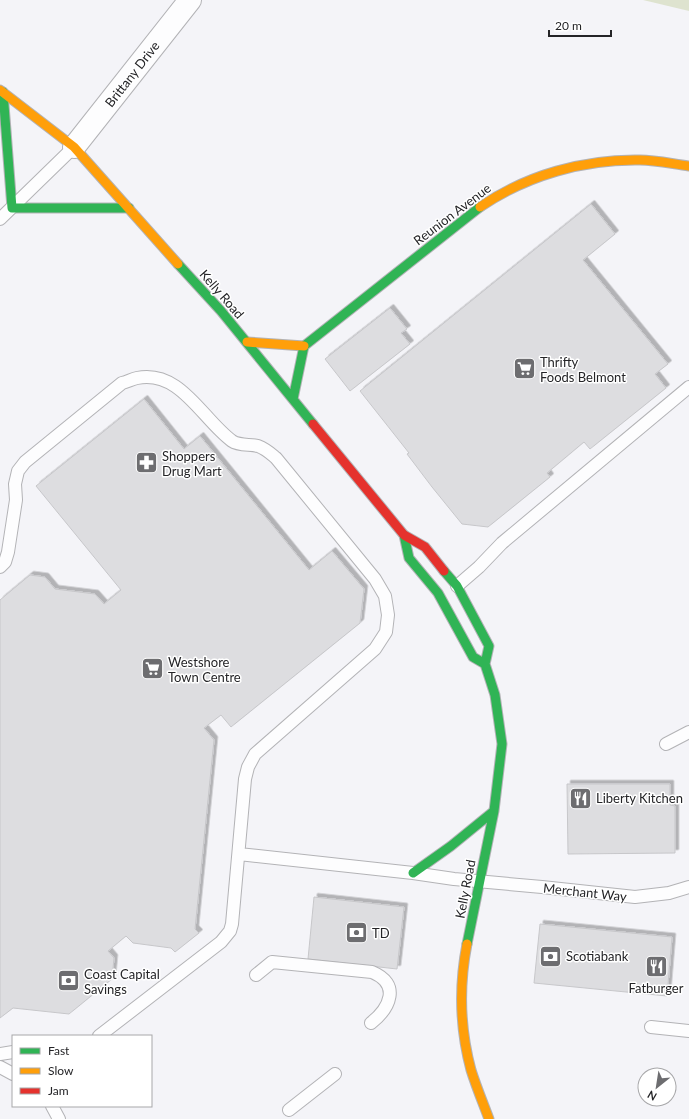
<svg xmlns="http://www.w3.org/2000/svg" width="689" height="1119" font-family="Lato,sans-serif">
  <defs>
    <filter id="shadow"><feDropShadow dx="3.5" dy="-3.5" stdDeviation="0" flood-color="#0004"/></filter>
  </defs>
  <rect width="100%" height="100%" fill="#f4f4f8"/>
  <path fill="#dee3cf" d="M643,0h46v11z"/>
  <path fill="#dddde0" stroke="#c7c7ca" filter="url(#shadow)" d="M591,204l24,30 -32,26 85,104 -13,10 11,14 -76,61 -6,-7 -37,31 3,4 -62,50 -26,-3 -30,-37 -25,-33 2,-1 -49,-62z
    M390,308l17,21 -6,4 9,11 -60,47 -25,-32z
    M144,399l40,50 16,-13 109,134 23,-19 32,38 -4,34 -129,104 -10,-12 -17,13 10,12 -19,189 4,4 -24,19 -4,-4 -38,-5 -7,-7 -18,15 6,7 -2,21 -43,35 -56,-6 -13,10v-418l30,-25 15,2 10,12 40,5 9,10 17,-14 -85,-104z
    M567,784h103v21l5,1v47l-107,1z
    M314,897l90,10 -7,62 -89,-10z
    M540,924l132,13 -5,59 -133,-13z"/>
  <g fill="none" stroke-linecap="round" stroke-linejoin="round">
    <defs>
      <path id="lane" d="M0,219l74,-72
        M0,567l5,-5 3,-10 8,-52 -1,-16 3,-13 7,-9 97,-79c5,-1 10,-4 15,-5 43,-9 65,41 95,63 7,5 18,3 26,5 8,3 12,7 18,12l99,121 10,17 3,19 -2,17 -11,17 -120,105 -7,13 -3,12 -13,145 -2,7 -9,11 -122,94
        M457,586l22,-19 23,-24 187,-156
        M666,744l23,-12
        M239,854l174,19 41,6 88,8 93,10 34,-4 20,-6
        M256,975l16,-13 100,10c29,12 18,36 -1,51
        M651,1027l38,4
        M0,1054l13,-2
        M0,1067l13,7
        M52,1106l7,13
        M289,1110l46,-36"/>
      <path id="street" d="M74,147l116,-147"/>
      <path id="fast" d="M3,92l9,116h117
        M178,264l43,47 92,113
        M293,399l11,-53 176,-139
        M404,535l5,23 29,35 35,64 12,7
        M444,571l13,15 32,60 -4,18 10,31 7,49 -8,67 -27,133
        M413,873l38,-27 43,-35"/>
      <path id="slow" d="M0,90l74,57 104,117
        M480,207c47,-32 104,-48 160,-47 16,0 33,4 49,6
        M247,342l57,4
        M467,944c-8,41 -7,85 4,126 5,16 12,33 18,49"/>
      <path id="jam" d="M313,424l91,111 21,12 19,24"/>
    </defs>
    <use href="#lane" stroke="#b3b3b6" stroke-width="14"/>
    <use href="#street" stroke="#b3b3b6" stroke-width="24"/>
    <use href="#fast" stroke="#b3b3b6" stroke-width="11"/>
    <use href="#slow" stroke="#b3b3b6" stroke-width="11"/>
    <use href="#jam" stroke="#b3b3b6" stroke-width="11"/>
    <use href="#lane" stroke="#fdfdfe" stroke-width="12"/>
    <use href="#street" stroke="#fdfdfe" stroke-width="22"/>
    <use href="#fast" stroke="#30b455" stroke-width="9"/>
    <use href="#slow" stroke="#ff9f0a" stroke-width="9"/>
    <use href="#jam" stroke="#e5322d" stroke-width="9"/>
  </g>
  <defs>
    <symbol id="supermarket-square" viewBox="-11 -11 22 22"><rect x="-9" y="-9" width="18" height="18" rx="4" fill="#6d6d70" stroke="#fff"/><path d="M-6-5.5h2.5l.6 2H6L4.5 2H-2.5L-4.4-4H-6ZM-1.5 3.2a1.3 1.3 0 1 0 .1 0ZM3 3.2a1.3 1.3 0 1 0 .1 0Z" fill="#fff"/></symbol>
    <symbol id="pharmacy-square" viewBox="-11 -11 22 22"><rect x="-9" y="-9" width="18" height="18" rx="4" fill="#6d6d70" stroke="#fff"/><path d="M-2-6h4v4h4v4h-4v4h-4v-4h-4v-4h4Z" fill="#fff"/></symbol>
    <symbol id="restaurant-square" viewBox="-11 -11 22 22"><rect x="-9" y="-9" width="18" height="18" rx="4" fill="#6d6d70" stroke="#fff"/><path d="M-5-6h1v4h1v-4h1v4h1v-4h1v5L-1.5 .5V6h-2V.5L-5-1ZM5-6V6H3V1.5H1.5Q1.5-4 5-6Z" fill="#fff"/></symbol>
    <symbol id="bank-square" viewBox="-11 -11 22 22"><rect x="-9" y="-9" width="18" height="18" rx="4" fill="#6d6d70" stroke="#fff"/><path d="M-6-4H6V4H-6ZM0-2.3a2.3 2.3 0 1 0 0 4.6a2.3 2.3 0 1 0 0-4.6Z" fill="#fff"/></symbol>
  </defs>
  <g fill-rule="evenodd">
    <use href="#supermarket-square" x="512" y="356" width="25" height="25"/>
    <use href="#pharmacy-square" x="134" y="450" width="25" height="25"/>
    <use href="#supermarket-square" x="140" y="656" width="25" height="25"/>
    <use href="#restaurant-square" x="568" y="786" width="25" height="25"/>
    <use href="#bank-square" x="344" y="920" width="25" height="25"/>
    <use href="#bank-square" x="538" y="944" width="25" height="25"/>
    <use href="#restaurant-square" x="644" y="954" width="25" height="25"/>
    <use href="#bank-square" x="56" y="968" width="25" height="25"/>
  </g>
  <g text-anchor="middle" stroke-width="3" stroke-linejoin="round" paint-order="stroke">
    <g font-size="13" fill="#242427" stroke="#fff">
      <text transform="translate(132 74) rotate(-52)" y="5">Brittany Drive</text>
      <text transform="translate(452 214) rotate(-37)" y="5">Reunion Avenue</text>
      <text transform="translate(222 294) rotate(49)" y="5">Kelly Road</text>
      <text transform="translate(465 889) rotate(-79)" y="5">Kelly Road</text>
      <text transform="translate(585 892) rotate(6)" y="5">Merchant Way</text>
    </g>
    <g font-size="13" fill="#242427" stroke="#fff" text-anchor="start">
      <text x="540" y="367">Thrifty<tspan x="540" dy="15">Foods Belmont</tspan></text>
      <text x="162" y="461">Shoppers<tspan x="162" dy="15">Drug Mart</tspan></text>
      <text x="168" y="667">Westshore<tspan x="168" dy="15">Town Centre</tspan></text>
      <text x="596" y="803">Liberty Kitchen</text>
      <text x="372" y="938">TD</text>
      <text x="566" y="961">Scotiabank</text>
      <text x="84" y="979">Coast Capital<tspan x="84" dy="15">Savings</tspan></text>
      <text x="656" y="993" text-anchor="middle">Fatburger</text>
    </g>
  </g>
  <rect x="12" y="1035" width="140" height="72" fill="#ffffff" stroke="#a7a7a9"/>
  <rect x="20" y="1048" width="20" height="6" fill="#30b455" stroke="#a7a7a9"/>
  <text x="48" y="1055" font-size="12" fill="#242427">Fast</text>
  <rect x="20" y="1068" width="20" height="6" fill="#ff9f0a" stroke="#a7a7a9"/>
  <text x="48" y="1075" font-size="12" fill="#242427">Slow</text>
  <rect x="20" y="1088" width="20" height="6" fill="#e5322d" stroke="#a7a7a9"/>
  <text x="48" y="1095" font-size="12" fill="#242427">Jam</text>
  <g transform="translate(657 1087) rotate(210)"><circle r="19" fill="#ffffff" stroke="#a7a7a9"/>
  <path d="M0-3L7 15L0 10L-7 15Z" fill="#6d6d70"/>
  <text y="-6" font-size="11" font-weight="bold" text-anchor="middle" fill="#242427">N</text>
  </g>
  <path d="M549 30v6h62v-6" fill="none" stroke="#242427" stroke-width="2"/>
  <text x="555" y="30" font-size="12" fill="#242427" stroke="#ffffff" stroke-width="3" paint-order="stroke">20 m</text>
</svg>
